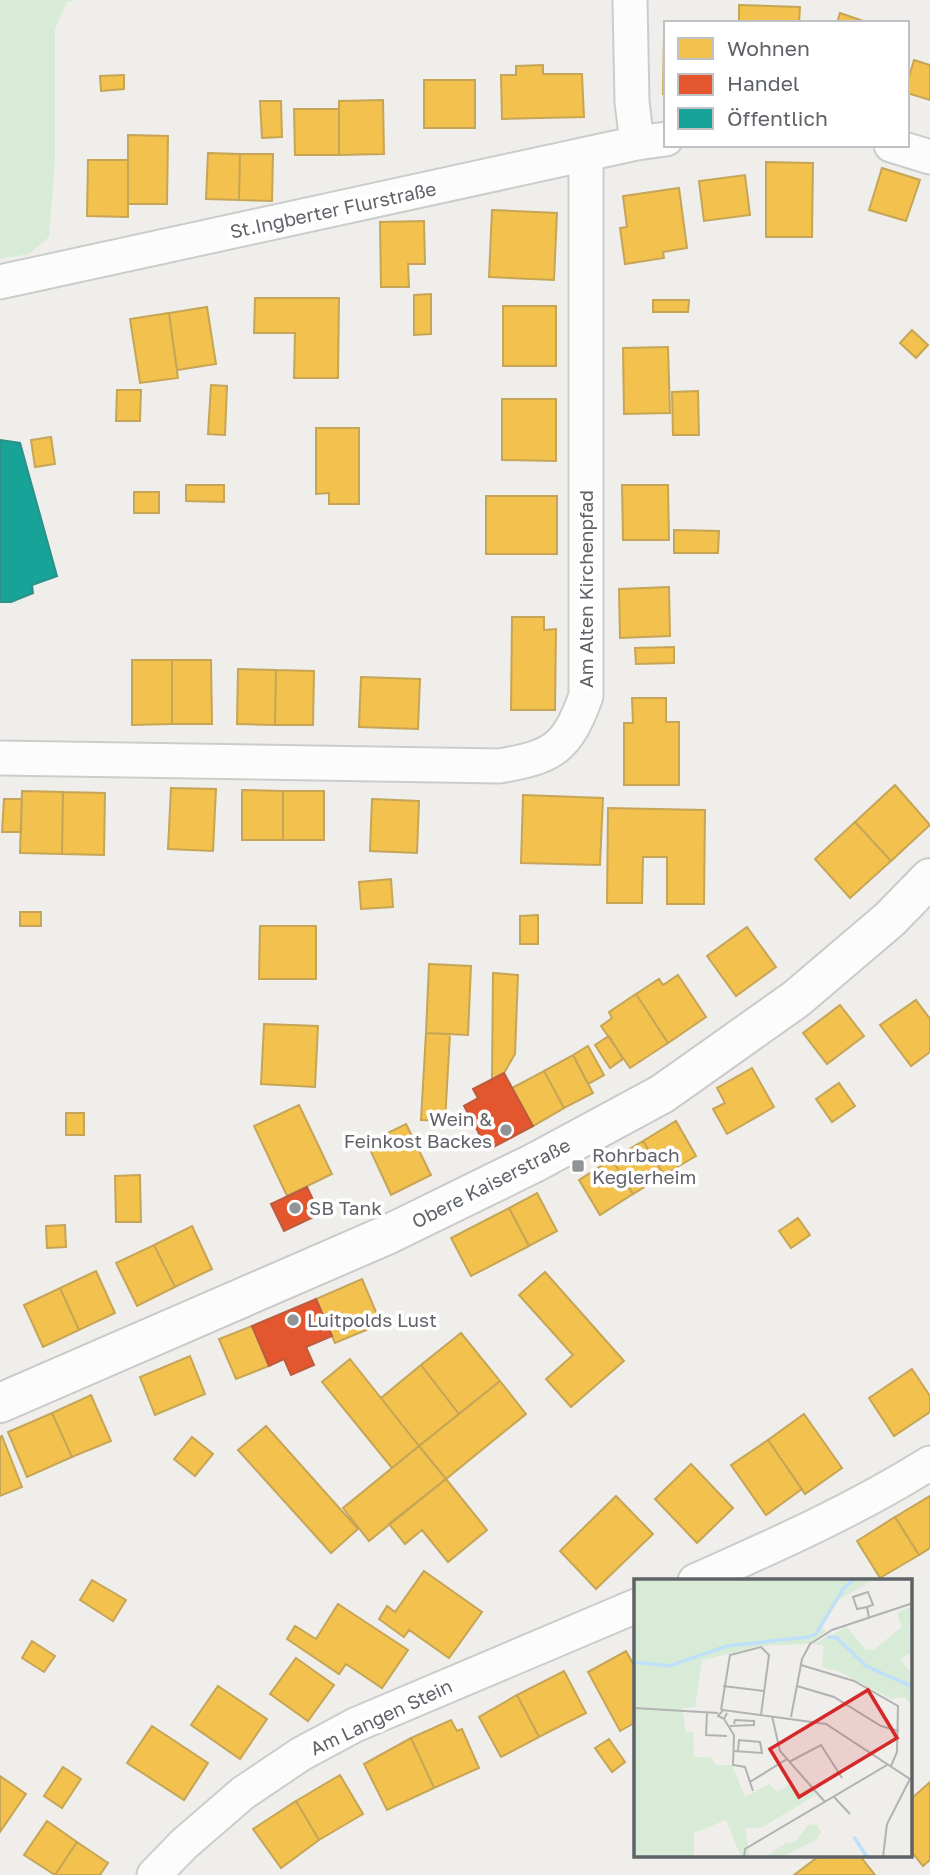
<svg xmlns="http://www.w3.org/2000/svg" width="930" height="1875" font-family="'Golos Text',sans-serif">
  <rect width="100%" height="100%" fill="#efeeea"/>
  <path fill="#d8ebd6" d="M0,0h75l-8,2 -12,27v133l-6,75 -20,17 -29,5z"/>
  <path fill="#f2c14e" stroke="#c6a556" stroke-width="2" d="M739,5l61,2 -1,16h-60z
    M840,13l29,10h-32z
    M664,35h2v59h-3z
    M914,60l16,5v35l-23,-7v-9z
    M543,65v9h39l2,43 -82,2 -1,-44h15v-9z
    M124,75v14l-23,2 -1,-15z
    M424,80h51v48h-51z
    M383,100l1,54 -45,1v-54z
    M260,101h21l1,36 -20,1z
    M294,109h45v46h-44z
    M128,135l40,1 -1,68h-39z
    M208,153l32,1 -1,46 -33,-1z
    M240,154h33l-1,47 -33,-1z
    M88,160h40v57l-41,-1z
    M766,162l47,1 -1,74h-46z
    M882,168l38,12 -14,41 -37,-11z
    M745,175l5,40 -46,6 -5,-40z
    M679,188l8,60 -24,4 1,6 -39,6 -5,-36 7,-1 -4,-31z
    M492,210l65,3 -3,67 -65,-3z
    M424,221l1,43h-17l1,23h-28l-1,-65z
    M431,294v40l-17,1v-40z
    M255,298h84l-1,80h-44l1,-45h-41z
    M653,300h36l-1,12h-35z
    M503,306h53v60h-53z
    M207,307l9,57 -39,6 -8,-57z
    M169,313l9,65 -38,5 -10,-64z
    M912,330l16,15 -12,13 -16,-15z
    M668,347l2,66 -46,1 -1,-66z
    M211,385l16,1 -2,49 -17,-1z
    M117,390h24l-1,31h-24z
    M698,391l1,44h-26l-1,-43z
    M502,399h54v62l-54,-1z
    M316,428h43v76h-30v-11l-13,1z
    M51,437l4,27 -20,3 -4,-27z
    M186,485h38v17l-38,-1z
    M622,485h46l1,55h-46z
    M134,492h25v21h-25z
    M486,496h71v58h-71z
    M674,530l45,1 -1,22h-44z
    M669,587l1,49 -50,2 -1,-49z
    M512,617h32v13l12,-1 -1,81h-44z
    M674,647v16l-38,1 -1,-16z
    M132,660h40v64l-40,1z
    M172,660h39l1,64h-40z
    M238,669l38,1 -1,55 -38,-1z
    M276,670l38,1 -1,54h-38z
    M361,677l59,2 -2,50 -59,-2z
    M632,698h34v24h13v63h-55v-62h9z
    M895,785l35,40 -39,36 -36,-39z
    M171,788l45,1 -3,62 -45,-2z
    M242,790l41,1v49h-41z
    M22,791l41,1 -1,62 -42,-1z
    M283,791h41v49h-41z
    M63,792l42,1 -1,62 -42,-1z
    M523,795l80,3 -3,67 -79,-2z
    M4,799h18l-1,33h-19z
    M372,799l47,2 -2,52 -47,-2z
    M608,808l97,2 -1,94h-37v-47h-24l-1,46h-35z
    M855,822l36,39 -41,37 -35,-39z
    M391,879l2,28 -32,2 -2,-27z
    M20,912h21v14h-21z
    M538,915v29h-18v-28z
    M260,926h56v53h-57z
    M747,927l29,40 -40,29 -29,-40z
    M429,964l42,2 -3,69 -42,-2z
    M493,973l25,2 -3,79 -11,19 -12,6z
    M678,975l28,42 -38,26 -32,-49 23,-15 4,6z
    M636,994l32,49 -38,25 -29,-42 11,-8 -3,-6z
    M916,1000l14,19v33l-19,14 -31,-41z
    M840,1005l24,31 -37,28 -24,-31z
    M264,1024l54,2 -3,61 -54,-3z
    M426,1033l24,1 -5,87 -24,-1z
    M609,1036l14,23 -13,9 -15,-23z
    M588,1046l16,29 -16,9 -15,-29z
    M573,1055l20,38 -29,15 -20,-37z
    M752,1068l22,39 -47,27 -14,-25 12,-6 -8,-15z
    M544,1071l20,37 -31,18 -21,-38z
    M839,1083l16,23 -23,16 -16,-23z
    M299,1105l33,69 -45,22 -33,-70z
    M66,1113h18v22h-18z
    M676,1121l20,35 -32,19 -21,-34z
    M406,1124l25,51 -40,20 -24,-52z
    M643,1141l21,34 -31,19 -21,-35z
    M612,1159l21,35 -33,21 -21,-35z
    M140,1175l1,47h-25l-1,-46z
    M537,1193l20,38 -28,15 -20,-38z
    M509,1208l20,38 -58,30 -20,-38z
    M798,1218l12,17 -19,13 -12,-17z
    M65,1225l1,22 -19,1 -1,-22z
    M192,1226l20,43 -37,18 -21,-42z
    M154,1245l21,42 -38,19 -21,-43z
    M96,1271l19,42 -36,17 -19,-42z
    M545,1272l79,89 -53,46 -25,-28 27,-24 -54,-60z
    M362,1279l19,45 -46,19 -19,-44z
    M60,1288l19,42 -36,17 -19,-42z
    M252,1326l17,40 -33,13 -17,-40z
    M461,1333l39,48 -41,33 -38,-49z
    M190,1356l15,38 -50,21 -15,-38z
    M350,1359l69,87 -27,22 -70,-86z
    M421,1365l38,49 -40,32 -38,-48z
    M912,1369l18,27v16l-36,24 -25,-38z
    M500,1381l26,33 -80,65 -27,-33z
    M91,1395l20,46 -39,16 -20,-44z
    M52,1413l20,44 -45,20 -19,-45z
    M804,1414l38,54 -37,26 -37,-54z
    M266,1426l92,103 -27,24 -93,-103z
    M2,1436l20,51 -22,9v-59z
    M192,1437l21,17 -18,22 -21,-17z
    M768,1440l34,49 -36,26 -35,-50z
    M419,1446l27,33 -77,62 -26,-33z
    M691,1464l42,44 -36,35 -42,-44z
    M446,1479l41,51 -39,32 -26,-32 -17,14 -16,-20z
    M616,1496l37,38 -57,55 -36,-38z
    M930,1496v52l-11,7 -24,-38z
    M895,1517l24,38 -39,23 -23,-37z
    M424,1571l58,41 -33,46 -40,-28 -5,7 -25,-18 8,-13 8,6z
    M92,1580l34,20 -13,21 -33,-21z
    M338,1604l70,46 -26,38 -36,-24 -7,10 -52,-35 8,-13 21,13z
    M32,1641l23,15 -11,16 -22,-14z
    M626,1651l10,18v53l-16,9 -32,-59z
    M296,1658l38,27 -26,36 -38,-27z
    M564,1671l22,42 -47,24 -22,-42z
    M218,1686l49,33 -27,40 -49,-34z
    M517,1695l22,42 -38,20 -22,-40z
    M451,1720l6,11 5,-2 17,39 -45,20 -23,-50z
    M152,1726l56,37 -24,37 -57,-37z
    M411,1738l23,50 -47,22 -23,-46z
    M609,1739l16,23 -13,10 -17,-24z
    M63,1767l18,12 -19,29 -18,-12z
    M340,1775l23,39 -44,26 -23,-39z
    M0,1776l26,18 -26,38z
    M930,1782v78l-7,6 -12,-15v-52z
    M296,1801l23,39 -38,28 -28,-39z
    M47,1821l30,21 -22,33 -31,-20z
    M77,1842l31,21 -8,12h-45z
    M819,1856h41l15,19h-81z"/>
  <path fill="#e4572e" stroke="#bc5b3f" stroke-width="2" d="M504,1073l29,53 -45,24 -24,-44 14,-8 -5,-9z
    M307,1187l13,27 -36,17 -13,-27z
    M316,1299l16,37 -26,11 8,18 -23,10 -7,-16 -15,7 -17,-40z"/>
  <path fill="#17a398" stroke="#2d908a" stroke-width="2" d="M0,440l20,3 37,133 -25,9 1,8 -22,9h-11z"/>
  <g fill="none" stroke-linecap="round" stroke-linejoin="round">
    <defs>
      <path id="street" d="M630,0l2,102 5,41
        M891,145l39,12
        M0,282l637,-139 29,-4
        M0,758l499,8c55,-9 68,-18 87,-70v-541
        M695,1581c81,-36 160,-71 235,-118
        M154,1875l30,-31 59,-51 58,-39 54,-29 281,-119"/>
      <path id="secondary" d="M0,1403l389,-169 145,-71 128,-69 134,-95 94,-80 40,-41"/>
    </defs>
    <use href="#street" stroke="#cbcccc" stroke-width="37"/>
    <use href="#secondary" stroke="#cacacb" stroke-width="42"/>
    <use href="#street" stroke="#fdfcfc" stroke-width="33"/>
    <use href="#secondary" stroke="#fdfcfc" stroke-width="38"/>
  </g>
  <g fill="#919496" stroke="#fff" stroke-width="2.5">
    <circle cx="506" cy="1130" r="7"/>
    <rect x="571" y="1159" width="14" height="14" rx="3.5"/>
    <circle cx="295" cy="1208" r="7"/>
    <circle cx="293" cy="1320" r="7"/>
  </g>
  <g text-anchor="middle" stroke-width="7" stroke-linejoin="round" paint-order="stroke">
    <g font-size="19" fill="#5f6368" stroke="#fff">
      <text transform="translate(333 210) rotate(-12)" y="7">St.Ingberter Flurstraße</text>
      <text transform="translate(586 589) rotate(-90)" y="7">Am Alten Kirchenpfad</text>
      <text transform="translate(491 1183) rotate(-27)" y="7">Obere Kaiserstraße</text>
      <text transform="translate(381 1717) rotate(-25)" y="7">Am Langen Stein</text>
    </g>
    <g font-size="19" fill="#5f6368" stroke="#fff" text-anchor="start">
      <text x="492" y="1126" text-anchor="end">Wein &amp;<tspan x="492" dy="22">Feinkost Backes</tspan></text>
      <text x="592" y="1162">Rohrbach<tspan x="592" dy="22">Keglerheim</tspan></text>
      <text x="309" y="1215">SB Tank</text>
      <text x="307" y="1327">Luitpolds Lust</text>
    </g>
  </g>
  <g transform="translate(634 1579)">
    <rect width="278" height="278" fill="#efeeea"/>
    <path d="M0,0h240l-37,22 -17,26 6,4 -18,13 -47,2 -59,14 -7,47 -13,1 4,25 7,-1 1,25h16l6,8h16l13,32 24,-13 8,8 13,-8 7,10 13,-7 7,7 -56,34h-16l5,29h-9l-15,-37 -32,13v24h-60zM278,27l-3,26 3,19 -11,9 11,15v31l-7,-9 -13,2 -54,-28 -16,-4 2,-21 -11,-2 34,-17 18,22 8,1 29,-23 -5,-14zM182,245l5,8 -5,8 -35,17h-16l21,-14 9,-1 13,-17z" fill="#d8ebd6"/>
    <path fill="none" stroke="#bfe0f9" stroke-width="3.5" d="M193,58l10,1 29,28 47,21M0,83l35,4 58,-20 81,-9 8,-3 27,-45 11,-10M220,258l13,20"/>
    <path fill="none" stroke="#b1b2b2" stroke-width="2" d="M233,28l6,-2 -5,-13 -15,5 4,12 10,-2 2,11M167,86l53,16 44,25 -1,46 -6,14M89,107l41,5M163,107l37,11 47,29 18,5M0,129l84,5M87,131l9,-55 31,-8 8,8 -8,60M73,134l-1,22 21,1M93,134l-3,6 -6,-3 5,-6 103,14 87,57M138,137l8,35 45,51M157,138l11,-58 8,-15 22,-14 81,-27M90,140l10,16 -1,30 12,2 8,24M96,147l24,-1v-4l-19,-1 -1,4M100,172l28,2 -2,-11 -21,-2 -1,11M155,183l32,-17 21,33M116,203l37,-23M200,218l16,17M110,278l1,-8 142,-84M249,278l4,-33 23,-45"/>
    <path fill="#d62828" fill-opacity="0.15" stroke="#d62828" stroke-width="3.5" d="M234,111l29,48 -98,59 -29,-48z"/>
    <rect width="278" height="278" fill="none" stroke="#5f6368" stroke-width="3.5"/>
  </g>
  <rect x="664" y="21" width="245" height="126" fill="#ffffff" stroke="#bfc1c3" stroke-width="2"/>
  <rect x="678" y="38" width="35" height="21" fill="#f2c14e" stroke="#bfc1c3" stroke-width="2"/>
  <text x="727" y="56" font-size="21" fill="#5f6368">Wohnen</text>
  <rect x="678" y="74" width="35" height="21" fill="#e4572e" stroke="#bfc1c3" stroke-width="2"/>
  <text x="727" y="91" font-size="21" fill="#5f6368">Handel</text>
  <rect x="678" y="108" width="35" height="21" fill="#17a398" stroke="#bfc1c3" stroke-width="2"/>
  <text x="727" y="126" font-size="21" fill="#5f6368">Öffentlich</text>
</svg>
